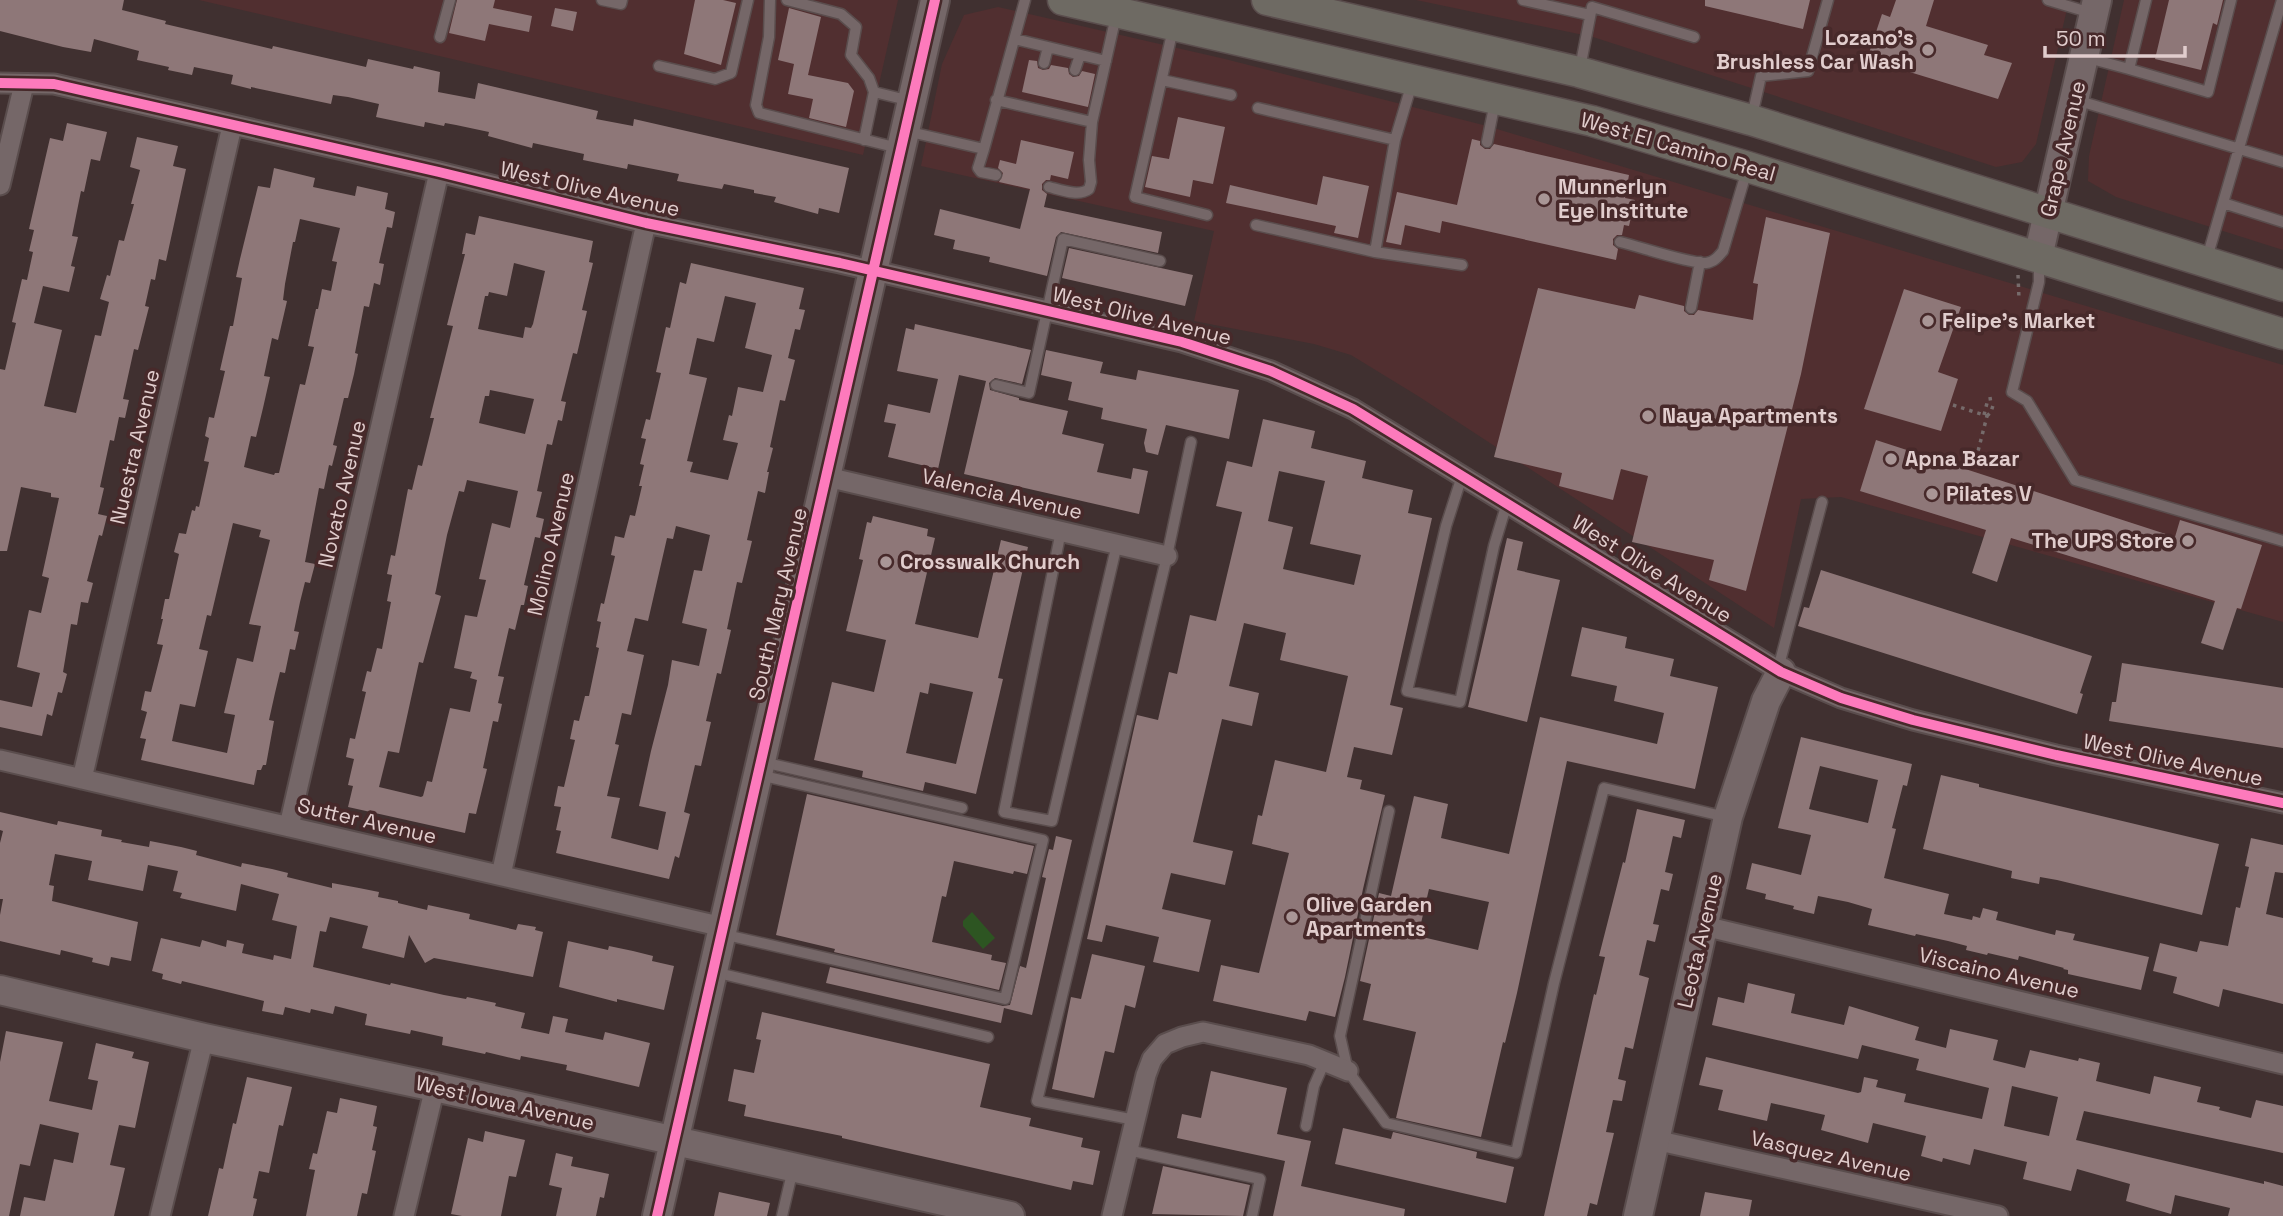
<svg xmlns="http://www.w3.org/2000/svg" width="2283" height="1216" font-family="'Space Grotesk',sans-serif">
  <rect width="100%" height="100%" fill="#403030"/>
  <path fill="#512f30" d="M199,0h699l-35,155z
    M1416,0h653l-33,144 -14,18 -26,5 -403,-130z
    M2124,0h159v250l-167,-53 -28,-16 1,-25z
    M998,7l227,52 262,67 796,239v257l-442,-125 -40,2 -27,129 -356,-232 -67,-41 -37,-11 -120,-23 20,-90 -293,-65 21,-102 22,-49z"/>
  <path fill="#2d5522" d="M972,912l23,26 -12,11 -20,-23v-5z"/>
  <path fill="#8e7778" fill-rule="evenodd" d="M0,0h124l-2,10 44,11 -1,3 107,25 1,-3 93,21 2,-8 45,10 1,-3 26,6 -2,20 37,7 3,-16 120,28 -2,8 37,7 1,-7 215,49 -10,45 -20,-5 -1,6 -44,-12 2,-5 -22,-4v-3l-30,-6 -2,5 -23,-4 -22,-4 2,-7 -51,-10 -1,5 -44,-9 1,-6 -51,-11 -1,5 -44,-12 1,-4 -33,-7 -11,-2 -1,3 -19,-4 -1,5 -48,-10 3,-13 -31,-7 -15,-2 -2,9 -80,-17v2l-20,-5 2,-9 -39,-8 -2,8 -24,-5 1,-3 -32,-7 2,-9 -45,-12 -3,13 -28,-5 -63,-16z
    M457,0h38l-2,8 39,8 -3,16 -40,-8 -4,17 -36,-8z
    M695,0h28l13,3 -15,62 -37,-11z
    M1705,0h105l-7,29 -98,-23z
    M1896,0h38l-8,26 62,19 -4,10 28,8 -14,36 -131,-40 15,-45 8,3z
    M2169,0h54l-6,25 -4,-2 -12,47 -46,-11z
    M555,8l22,4 -4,19 -22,-5z
    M789,8l32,9 -13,58 40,8 6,8 -8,36 -37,-9 4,-19 -25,-5 6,-30 -16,-4z
    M1029,60l8,1 1,7 5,2 6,-1 2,-4 17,3 1,6 4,3 6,-1 3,-5 13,3 -7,33 -66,-15z
    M1178,117l47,10 -12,57 -20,-4 -3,17 -45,-10 7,-31 17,3z
    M67,123l40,9 -7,29 -9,-2 -7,33 -3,-1 -9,45 6,1 -7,29 4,1 -6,25 -26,-6 -9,37 28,7 -18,76 32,7 19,-78 6,1 8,-34 -9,-3 7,-24 3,1 9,-36 5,1 10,-37h-3l9,-34 -10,-3 7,-30 41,9 -5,20 13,3 -20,92 -7,-2 -4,21 -4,-1 -6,27 4,1 -11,43 -4,-1 -11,50 6,1 -4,18 -6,-1 -5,24 -4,-1 -10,47 4,1 -6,26 9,2 -5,20 -3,-1 -12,46 6,2 -5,20 -7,-1 -4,23 -6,-1 -8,48 4,2 -5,19 -4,-1 -6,24 -5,-2 -5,22 -42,-9v-27l32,7 8,-34 -23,-6 12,-57 12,3 8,-35 -7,-2 17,-78 -8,-1v-4l-30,-6 -14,64h-7v-182l5,1 11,-47 -4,-1 10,-43 5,1 6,-28 -4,-1 5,-21 -5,-1 21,-91 13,3z
    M1472,139l8,2v4l5,4h5l4,-5 135,31 -4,23 10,2 -6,26 -5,-1 -2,10h-5l-4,4v6l5,4 -2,11 -174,-39 -2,12 -35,-8 -4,20 -15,-3 11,-50 60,13z
    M1021,140l53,12 -6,27 -17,-4 -1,5h-4l-4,4v6l5,4 -3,13 118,25 -4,21 -97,-21 -5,5 -9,39 -58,-14 1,-5 -37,-8 2,-9 -21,-5 6,-26 80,20 10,-40 -31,-7 4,-9 -5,-5 2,-8 16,4z
    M274,168l41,10 -2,9 42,9 2,-10 31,7 -3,16 10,3 -3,16 -5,-1 -8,36 5,1 -4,21 -6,-2 -5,24 -5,-1 -9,47 3,1 -4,20 -6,24h-4l-11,47 4,1 -5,20 -3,-1 -5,24 -5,-1 -14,74 10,2 -5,19 -5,-1 -5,20 -6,29 5,1 -4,18 -5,-1 -5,24 -5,-1 -5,21 -6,27 5,1 -8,44h-3l-2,5h-4l-3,15 -113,-25 5,-21 -6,-1 7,-26 -6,-2 4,-19 6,1 12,-47 -6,-1 6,-25h-2l4,-20h4l10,-45 -5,-2 5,-19 7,1 6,-24 3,1 1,-5 3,1 10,-45 -5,-1 5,-23 -4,-2 4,-19 5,1 11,-47 -5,-1 10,-44h3l9,-48 -6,-1 4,-18 18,-73 12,2zM300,219l40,9 -8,33 5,1 -6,29 -9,-2 -4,20h-2l-8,37 6,1 -9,38 -5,-1 -21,89h-4l-1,2 -30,-8 7,-31 5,1 7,-29 7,-31 -6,-1 8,-38 6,2 9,-39 -4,-1 2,-16 8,-42h2zM233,523l28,7 -2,7 11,3 -21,84 12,2 -8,36 -16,-4 -13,55 11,2 -8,38 -55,-12 8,-37 15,3 13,-56 -9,-2 8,-34 4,1z
    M1323,176l46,10 -11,52 -24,-5 2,-7 -110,-23 4,-18 87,20z
    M479,216l114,25 -4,21 4,1 -11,47 5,1 -10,43 -4,-1 -12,48 5,1 -4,19 -4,-1 -6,25 -5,-1 -10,47 5,1 -6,25 8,2 -4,19 -5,-1 -11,48 4,1 -4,19h-3l-6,25 -6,-2 -11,48 6,1 -6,26 4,1 -4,18 -5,-1 -10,47 4,1 -11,45 -7,-1 -4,20 -117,-26 5,-21 -5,-1 6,-26 -8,-2 4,-19 5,1 11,-47 -4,-1 5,-20 4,1 6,-24 5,1 9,-47 -4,-1 5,-26 -5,-1 4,-19 4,1 13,-67 4,1 6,-25 4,1 12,-48h-4l23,-92 -6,-1 18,-71h-3l4,-21 9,2zM514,263l31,8 -12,53 -2,4 -6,-1 -2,11 -45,-9 7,-33h3l1,-4 18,4zM490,390l44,9 -9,35 -46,-11 6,-27h4zM467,480l51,11 -8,37 -18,-5 -13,56 7,1 -9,37 -12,-2 -11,53 18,4 -2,6 7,2 -7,32 -20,-4 -18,74 -5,-1 -4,15 -2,1 -42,-10 9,-36 11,2 20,-91 4,1 18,-67 -6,-2 1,-4 11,-55 12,-44 5,1z
    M1766,217l64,16 -29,141 -55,217 -37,-11 5,-20 -82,-18 16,-66 -27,-7 -8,31 -54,-14 3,-13 -68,-16 44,-169 97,21 4,-14 45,11v5l5,4h5l4,-5 55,10 5,-36 -5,-1z
    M1069,248l124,27 -8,31 -123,-28z
    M691,263l113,25 -5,21 6,1 -5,20 -5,-1 -7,29 7,2 -10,41 -5,-1 -10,47 3,1 -6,24h2l-4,21 -7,-2 -11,49 5,1 -10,42 -5,-1 -10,47 4,1 -10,44 -4,-1 -11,48 5,1 -10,44 -6,-1 -11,47 6,2 -11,44 -4,-2 -6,23 -113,-26 5,-22 -5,-1 5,-23 -7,-1 4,-20 6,1 11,-47 -5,-1 4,-19 5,1 6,-25h4l10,-48 -3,-1 5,-25 -4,-1 4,-18 3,1 11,-48 -4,-1 4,-19 9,2 6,-23 5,1 7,-30h-3l5,-21 -4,-1 6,-25 -5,-1 5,-19 4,1 11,-47 -5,-1 10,-45 4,1 10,-46 6,2zM725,296l31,7 -11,45 27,7 -9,37 -25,-5 -6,29 -3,-1 -6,25 15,3 -10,37 -38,-8 3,-10 -6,-1 20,-83 -18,-4 8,-36 17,4zM676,526l34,9 -8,36 -8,-1 -12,53 25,6 -8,37 -27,-6 -4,25 -17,66 -12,55 27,6 -8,38 -47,-12 9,-40 -13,-2 12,-51 -4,-1 7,-31 9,2 13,-60 -17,-4 8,-33 13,3 19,-83 6,1z
    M1904,289l57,18 -23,65 20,7 -17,52 -77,-22z
    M915,324l116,26 -9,34 -27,-6 -6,5 1,7 29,8v2l49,11 -6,23 42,10 -7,28 34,7 2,-11 15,3 -9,43 -175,-40 22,-93 -27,-6 -21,94 -50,-12 8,-33 -12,-2 4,-18 42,9 8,-34 -41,-8 9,-43 8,2z
    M1046,350l57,12 -3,11 36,7 2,-10 101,20 -10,49 -63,-14 -8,30 -12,-3 -2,-9 3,-14 -46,-10 2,-11 -35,-8 4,-18 -31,-7z
    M1263,419l52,12 -4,17 55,13 -4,17 51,12 -5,23 24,5 -42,187 13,3 -11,47 -38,-8 -7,30 15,3 -2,9 25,6 -22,94 -18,88 -10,40 -26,-6 -3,10 -93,-20 8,-36 38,8 30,-120 -37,-9 6,-29 4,1 13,-56 51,12 22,-96 -68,-16 6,-27 -42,-10 -15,63 30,7 -7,33 -30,-7 -29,123 40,9 -8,34 -54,-12 -9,36 49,11 -12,52 -46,-10 6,-25 -53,-12 -4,17 -15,-3 50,-224 21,5 11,-48 8,2 13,-59 26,6 26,-109 -26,-6 11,-45 25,6zM1279,471l46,10 -15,63 51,11 -7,30 -71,-16 10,-42 -25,-6z
    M1876,440l299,97 5,-17 82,25 -21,64 -4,-1 -14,42 -22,-7 14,-42 -204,-63 -14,44 -25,-9 14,-43 -126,-39z
    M873,516l55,13 -1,7 8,2 -20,86 63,14 23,-98 27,7 -30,131 5,1 -27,115 -51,-12 -2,9 -61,-14 1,-6 -49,-11 18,-78 42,10 12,-52 -40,-9 17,-71 -4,-1 8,-37 4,1zM930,683l43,9 -17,72 -50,-11 14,-61 8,2z
    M1507,538l16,4 -6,28 43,10 -33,142 -59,-15z
    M1821,570l271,86 -12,37 3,1 -6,20 -279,-88 6,-19 5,1z
    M1582,627l45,10 -2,11 49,11 -4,17 48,11 -23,102 -128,-28 -50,232 -12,50 -2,-1 -22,95 -85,-19 20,-86 -53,-12 8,-36 -11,-3 19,-88 12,3 23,-100 34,8 -7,34 68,16 31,-137 117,27 7,-31 -50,-12 3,-15 -46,-10zM1429,889l60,13 -11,48 -60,-14z
    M2122,663l161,25v60l-174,-27 3,-19h4z
    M1801,737l111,27 -5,22 -4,-1 -11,43 4,1 -12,49 65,16 -5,20 28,6 1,-4 7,2 3,-10 15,4 -2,8 59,15 1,-5 19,4 -2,6 76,17 -8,33 -73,-16v-4l-5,-1 1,-1 -45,-12 -1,4 -30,-7 -1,2 -21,-5 1,-4 -19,-5 -32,-7 -1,2 -47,-11 4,-16 -24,-7 -30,-6 -4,18 -21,-5 1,-3 -29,-7 1,-5 -20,-5 6,-26 49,12 10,-40 -33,-7zM1820,766l58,14 -10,43 -59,-14z
    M1941,775l38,9v3l240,57 -17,71 -145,-35 -17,-3 -1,7 -28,-6 1,-7 -89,-22z
    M807,794l227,52 -7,28 -13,-3 -1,3 -59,-13 -8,36 -4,-1 -10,46 60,13 -1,5 15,3 -7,27 -165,-38 1,-3 -59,-14z
    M1637,809l48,11 -4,18 -8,-2 -8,36 8,2 -4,17 -8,-2 -8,35 6,1 -4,17 -8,-2 -8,35 10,3 -16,71 -8,-2 -7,32 8,2 -4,20 -9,-1 -7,32 8,1 -17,72 -7,-2 -3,13h-43l50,-222 2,1 9,-38 -6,-1 24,-94 2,1z
    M0,812l57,13 1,-4 44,9 -1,6 21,4 -1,2 28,5 1,-6 31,6 16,4 -1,4 45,12 1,-4 30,6 16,4 -1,4 45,11v-5l27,5 20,4 -1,5 20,4v2l29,7 1,-5 42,9 -1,5 47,11 2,-6 18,3 -1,3 8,2 -10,45 -99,-19 -9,5 -16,-28 -5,23 -42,-10 6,-22 -38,-9 -4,15 -6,-1 -7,36 77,18 1,-2 53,12 22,4 1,-2 29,6 -1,3 30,7 -4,15 28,6 4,-18 15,3 -3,13 38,8 2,-8 45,11 -11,44 -73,-17 1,-5 -46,-9 -1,4 -34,-8 -1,2 -43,-9 1,-8 -32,-7 -1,4 -45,-9 2,-11 -32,-8 -2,8 -22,-5 -1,4 -25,-6 -2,8 -21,-4 2,-10 -82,-20 -1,3 -19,-5 1,-5 -11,-3 9,-33 39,9 2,-7 24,7 1,-7 17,4 -2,9 31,7 1,-5 17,4 6,-33 -25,-6 7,-26 -38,-10 -5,27 -56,-13 2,-5 -9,-2 5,-20 -30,-6 -5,26 -55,-11 4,-19 -37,-7 -6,31 5,1 -2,15 86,21 -7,39 -20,-4 -2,9 -17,-4 1,-4 -32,-8 -1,5 -60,-14v-26l3,-16h-3v-56l3,-12 -3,-1z
    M1056,836l16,4 -40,175 -28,-7 -3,15 -175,-40 4,-16 173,39 7,-1 10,-39 6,2 20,-90 -4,-1 7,-28 4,1z
    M2251,838l32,7v28l-8,-1 -9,42 17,4v86l-60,-15 -4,18 -46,-14 4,-16 -24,-6 7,-28 37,9 3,-11 28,5 8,-39 4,1 9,-41 -4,-1z
    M568,941l40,9 1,-4 24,5 20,5 -1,5 22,5 -10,44 -47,-11v3l-58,-15z
    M1092,954l53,12 -10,42 -10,-3 -11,48 -9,-2 -11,47 -42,-9 19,-92 10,2z
    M1748,983l47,11 -4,19 53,12 5,-19 70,21 -4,13 31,8 4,-19 48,11 -5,20 32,8 5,-18 48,11 1,-3 21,5 -4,18 54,13 4,-18 47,11 -4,15 23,5 -1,3 32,8 5,-18 27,6v47l-199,-42 -8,29 188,44v-3l19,5v30h-55l2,-8 -55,-13 -4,19 -45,-13 4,-17 -53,-15 -6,22 -48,-12 4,-17 -53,-13 -4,16 -27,-7 -1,4 -21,-6 5,-20 -53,-13 -5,20 -47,-13 4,-15 -31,-7 -23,-5 -4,18 -49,-11 5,-20 -24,-5 7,-28 152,36 3,-1 3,-15 14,3 -2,7 30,7 -2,8 78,17 7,-31 -73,-18 3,-11 -57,-14 -4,14 -146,-34 6,-28 26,6zM2012,1086l46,11 -9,39 -45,-10z
    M762,1012l228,52 -10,43 51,11 -2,8 54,12 -2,9 19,4 -7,34 -20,-4 -2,9 -229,-52v-2l-98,-20 2,-11 -18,-4 6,-32 20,4 7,-33 -5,-1z
    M6,1031l57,11 -14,59 43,9 6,-29 -10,-2 8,-36 38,9 -2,6 17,4 -14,66 -16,-3 -9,40 15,3 -11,48h-94l4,-19 21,4 9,-42 19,4 6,-30 -39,-9 -10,42 -10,-2 -11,52h-9v-154z
    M1211,1071l76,17 -10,46 34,7 -10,45 104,23 -1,7h-131l12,-55 -108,-23 5,-24 19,4z
    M247,1077l45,10 -9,39 -4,-1 -10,48 -10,-2 -6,27 4,1 -4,17h-45l11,-48 4,1 10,-46 3,1z
    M340,1098l37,8 -4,20 4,1 -5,23 4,1 -9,43 -5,-1 -5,23h-51l9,-46 -6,-1 4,-16 4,1 10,-43 10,2z
    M1343,1128l48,11 2,-7 84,20 -1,6 38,9 -8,36 -171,-39z
    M485,1131l40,9 -9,37 -7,-1 -8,40h-39l-11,-2 17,-76 15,4z
    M556,1153l17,4 -2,9 38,8 -5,24 -4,-1 -4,19h-40l6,-28 -13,-3z
    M1163,1166l87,19 -7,31 -91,-2z
    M719,1192l51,11 -3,13h-53z
    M1705,1192l47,8 -3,16h-49z"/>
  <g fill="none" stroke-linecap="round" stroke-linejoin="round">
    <defs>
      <path id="lane" d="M602,0l19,4 1,-4
        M770,0l-1,37 -13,68 3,8 139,35
        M787,0l54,14 15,13 -5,28 18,23 5,14 -10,48
        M1523,0l67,15
        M2048,0l43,13
        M1173,29l-38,168 72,18
        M440,37l10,-37
        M1015,39l91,22
        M2088,58l41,11 17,-69
        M1044,63l4,-16
        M659,66l56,13 16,-6 17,-73
        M1580,68l12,-61 102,30
        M2129,69l79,23 23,-92
        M1075,70l5,-15
        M1162,80l69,15
        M874,92l37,9
        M996,100l96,22 24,-106
        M2076,100l207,62
        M1258,108l137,32
        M1752,116l9,-40 47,-5 20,-71
        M906,131l78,18 41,-149
        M1487,142l8,-40
        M984,149l-6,19 3,4 15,3
        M1049,187c12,3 30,10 40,2l2,-7 -2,-22 3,-38
        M2223,203l60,19
        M1256,225l119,27 20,-112 17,-57
        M1620,242c21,5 66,21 86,21 8,-1 12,-6 17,-12l24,-81
        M1375,252l87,13
        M2207,258l75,-258
        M2039,261v21l-27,110 15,9 48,79 208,61
        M1691,308l9,-46
        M996,385l33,8 34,-154 97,22
        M1462,476l-16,50 -39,165 53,11 34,-156 13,-43
        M1061,531l-57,281 48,9 65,-277
        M1778,669l44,-167
        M763,762l199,46
        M1389,811l-49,225 8,35 38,52 130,30 38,-170 50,-195 122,29
        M722,934l283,65 38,-159 -284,-65
        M714,972l274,65
        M1135,1120l-98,-19 130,-545 24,-114
        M1306,1126l8,-40 11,-25
        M1128,1150l132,29 -8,37
        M782,1216l11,-47"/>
      <path id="street" d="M0,83l54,1 385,88 207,51 194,40 342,79 89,29 82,38 428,263 60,26 72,22 143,35 227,48
        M0,185l24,-101
        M827,477l340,79
        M0,760l723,167
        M82,779l150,-653
        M289,826l150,-654
        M501,875l145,-652
        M1704,926l579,138
        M1655,1140l343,76
        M160,1216l44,-178
        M404,1216l31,-129
        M1112,1216l34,-141 6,-16 13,-15 17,-7 21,-5 106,23 39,16"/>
      <path id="secondary" d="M2038,257l59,-257
        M0,990l204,48 231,49 575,129
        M657,1216l278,-1216
        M1638,1216l90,-399 38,-116 15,-29"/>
      <path id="primary" d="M1063,0l529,121 156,46 535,167
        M1267,0l312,72 172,48 532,166"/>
    </defs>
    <use href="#lane" stroke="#5a4d4d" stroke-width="13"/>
    <use href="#street" stroke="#5a4d4d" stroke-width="23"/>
    <use href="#secondary" stroke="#5a4d4d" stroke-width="32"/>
    <use href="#primary" stroke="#5a4d4d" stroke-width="33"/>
    <path stroke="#766b6b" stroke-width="3.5" stroke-dasharray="3.5 5" stroke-linecap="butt" d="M2018,275l1,24
      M1953,405l34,11 -12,47
      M1984,415l4,-16 7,-1
      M1987,416l4,-4 3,-10"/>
    <use href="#lane" stroke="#756768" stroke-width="10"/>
    <use href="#street" stroke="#756768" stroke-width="19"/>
    <use href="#secondary" stroke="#756768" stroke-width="28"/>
    <use href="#primary" stroke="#6e6a63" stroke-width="30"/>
    <defs>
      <path id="cycleway" d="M0,83l54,1 385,88 207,51 194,40 342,79 89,29 82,38 428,263 60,26 72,22 143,35 227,48
        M657,1216l278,-1216"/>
    </defs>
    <use href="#cycleway" stroke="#47292a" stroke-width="15"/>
    <use href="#cycleway" stroke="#fd7abc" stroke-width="10"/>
  </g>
  <g fill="#a99696" stroke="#47292a" stroke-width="2.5">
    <circle cx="1928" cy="50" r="7"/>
    <circle cx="1544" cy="199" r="7"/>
    <circle cx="1928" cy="321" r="7"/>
    <circle cx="1648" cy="416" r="7"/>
    <circle cx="1891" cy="459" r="7"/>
    <circle cx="1932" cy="494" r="7"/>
    <circle cx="2188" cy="541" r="7"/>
    <circle cx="886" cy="562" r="7"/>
    <circle cx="1292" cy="917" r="7"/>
  </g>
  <g text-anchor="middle" stroke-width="7" stroke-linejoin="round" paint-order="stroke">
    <g font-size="21" font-weight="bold" fill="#e1cdcd" stroke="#47292a" text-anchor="start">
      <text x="1914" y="45" text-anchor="end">Lozano's<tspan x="1914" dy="24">Brushless Car Wash</tspan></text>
      <text x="1558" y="194">Munnerlyn<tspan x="1558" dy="24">Eye Institute</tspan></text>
      <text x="1942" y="328">Felipe's Market</text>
      <text x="1662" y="423">Naya Apartments</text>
      <text x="1905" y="466">Apna Bazar</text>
      <text x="1946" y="501">Pilates V</text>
      <text x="2174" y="548" text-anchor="end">The UPS Store</text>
      <text x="900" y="569">Crosswalk Church</text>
      <text x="1306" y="912">Olive Garden<tspan x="1306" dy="24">Apartments</tspan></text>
    </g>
    <g font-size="21" fill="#e1cdcd" stroke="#47292a">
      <text transform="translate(1678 147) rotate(16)" y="7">West El Camino Real</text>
      <text transform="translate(2063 149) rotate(-77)" y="7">Grape Avenue</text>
      <text transform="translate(590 189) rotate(13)" y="7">West Olive Avenue</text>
      <text transform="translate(1142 316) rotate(14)" y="7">West Olive Avenue</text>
      <text transform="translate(135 447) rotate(-77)" y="7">Nuestra Avenue</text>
      <text transform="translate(342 494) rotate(-77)" y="7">Novato Avenue</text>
      <text transform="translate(1002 494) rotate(13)" y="7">Valencia Avenue</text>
      <text transform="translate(551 544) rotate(-77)" y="7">Molino Avenue</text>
      <text transform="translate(1652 569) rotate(32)" y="7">West Olive Avenue</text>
      <text transform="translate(778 604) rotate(-77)" y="7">South Mary Avenue</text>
      <text transform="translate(2173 760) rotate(12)" y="7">West Olive Avenue</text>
      <text transform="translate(367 821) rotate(13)" y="7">Sutter Avenue</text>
      <text transform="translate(1700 941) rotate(-77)" y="7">Leota Avenue</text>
      <text transform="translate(1999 973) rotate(13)" y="7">Viscaino Avenue</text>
      <text transform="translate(505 1103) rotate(13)" y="7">West Iowa Avenue</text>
      <text transform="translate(1831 1156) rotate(13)" y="7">Vasquez Avenue</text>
    </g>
  </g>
  <path d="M2045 46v10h140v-10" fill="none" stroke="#e1cdcd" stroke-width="3.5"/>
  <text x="2056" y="46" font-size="21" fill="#e1cdcd" stroke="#47292a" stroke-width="5" paint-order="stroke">50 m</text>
</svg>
